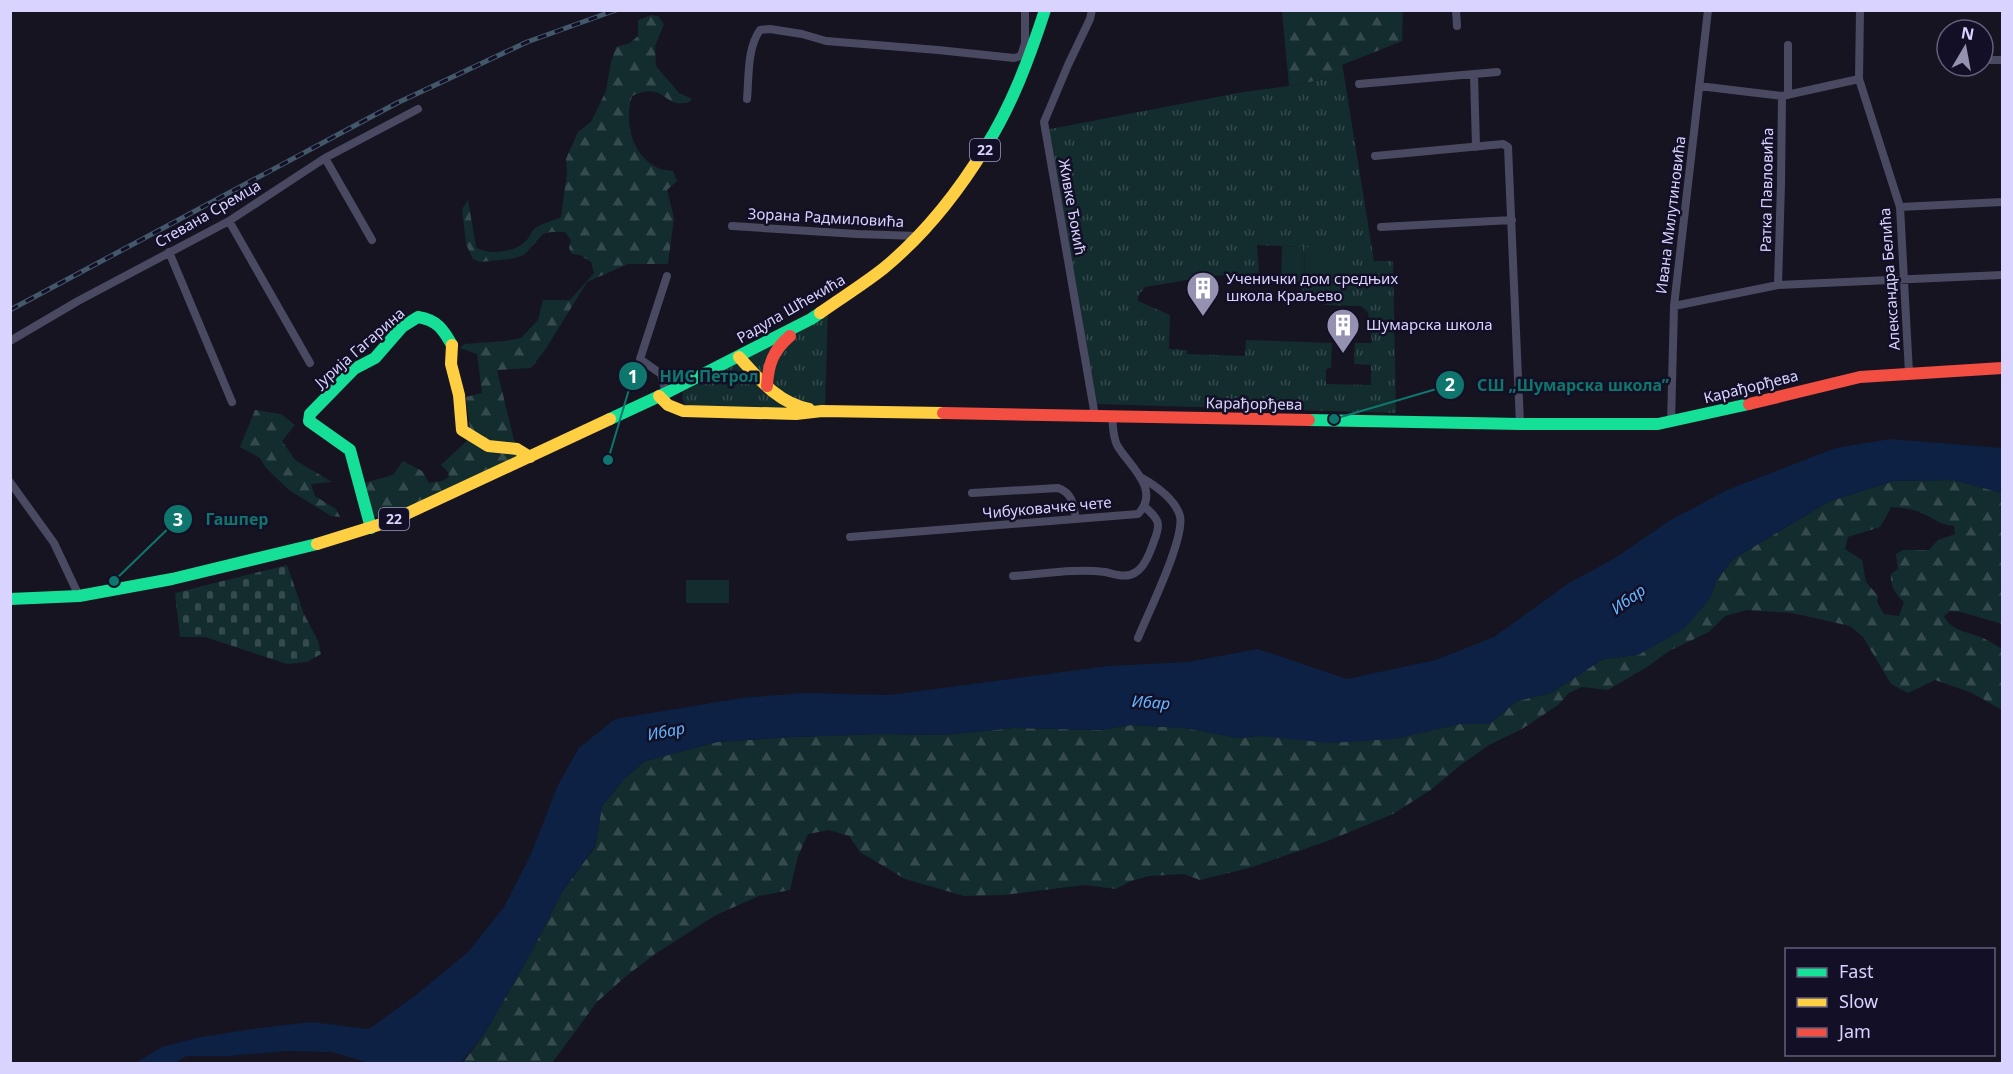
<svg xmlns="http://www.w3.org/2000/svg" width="2013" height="1074" font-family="'Noto Sans',sans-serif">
  <defs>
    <pattern id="grass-tufts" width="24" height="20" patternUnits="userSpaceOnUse" patternTransform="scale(1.5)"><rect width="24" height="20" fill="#132c2d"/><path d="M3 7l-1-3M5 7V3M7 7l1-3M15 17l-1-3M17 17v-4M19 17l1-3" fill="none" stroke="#354a4c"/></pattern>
    <pattern id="forest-firs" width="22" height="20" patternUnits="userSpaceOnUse" patternTransform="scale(1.5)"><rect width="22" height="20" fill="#132c2d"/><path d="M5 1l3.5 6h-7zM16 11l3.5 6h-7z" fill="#354a4c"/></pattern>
    <pattern id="cemetery-stones" width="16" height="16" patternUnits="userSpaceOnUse" patternTransform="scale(1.5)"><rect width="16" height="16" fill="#132c2d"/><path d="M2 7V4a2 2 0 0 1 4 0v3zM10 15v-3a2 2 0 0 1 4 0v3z" fill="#354a4c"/></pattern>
  </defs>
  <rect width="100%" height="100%" fill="#161421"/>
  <path fill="url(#grass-tufts)" fill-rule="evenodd" d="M1344,75l30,186h19l3,152 -301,-9 -50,-274 198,-38 46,-6zM1257,245l46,2 -2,53h3l1,-53 27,53 -8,5 37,1 7,6 4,31h-17l-1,21 17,1v20l-45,-1v-15l5,-1 1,-25 -86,-3 -1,16 -58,-2v-4l-18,-1 1,-34 -32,-14v-5l7,-9 67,-11 47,-3z
    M828,308l-3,103 -140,-5 -3,-8 1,-6z"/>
  <path fill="url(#forest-firs)" fill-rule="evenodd" d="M1282,11h121l-1,30 -60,24 2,10 -55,11z
    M651,15l7,1 6,8 -9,22 1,20 23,27 13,6 -3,3c-26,8 -23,-22 -57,-6 -8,25 -1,59 26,72 4,2 10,2 15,3l4,10 -10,9 7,28 -6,46h-40l-41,18 -42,68 -14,18 -34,2 17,70 6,9 5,2 -70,41 -76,26 -7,-3 -12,-31 33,-9 10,-14 19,10 7,12 13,-2 7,-4 -1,-5 -7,-7 30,-28 -5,-40 16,-4 -5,-39 -17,-6 4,-4 42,-3 15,-3 17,-18 5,-20h27l24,-27 -3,-11 -11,-7 -8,-1 -3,-6 2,-8 -6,-8h-14l-8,2 -19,21 -13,4 -31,3 -7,-3 -7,-15 -4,-35 6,-9 8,47c12,9 40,5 50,-6 3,-3 5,-9 8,-12 6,-5 19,-8 27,-12l6,-45 -1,-13 12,-27 13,-10 15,-31 5,-29 5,-15 14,-4 8,-7v-16z
    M255,410l26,4 14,11 -13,16 13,19 37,22 -21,2 4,12 21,13 4,8 -9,-1 -42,-26 -23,-22 -6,-10 -20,-11z
    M1954,480l48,13v131l-41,-12 -11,-1 -6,5c7,16 27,16 41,23 6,3 12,7 17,10v61l-30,-17 -37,-13 -27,13 -17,-9 -28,-47 -13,-11 -58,-13 -45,-3 -22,6 -16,16 -40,19 -22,16 -39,23 -26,-3 -13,6 -11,12 -36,24 -33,16 -27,19 -30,25 -39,25 -68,28 -76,26 -49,12 -16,-6 -35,2 -18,5 -15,8 -32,-4 -80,10 -40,1 -59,-17 -45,-27 -11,-16 -20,-6 -21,4 -10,22 -8,34 -31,6 -43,19 -61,39 -30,23 -28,25 -45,61 -90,1 24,-33 47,-82 29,-57 33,-45 7,-41 22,-27 21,-18 72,-19 76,-5 88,-3 61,1 71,-7 88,2 29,-5 55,3 53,10 22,-2 133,3 67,-15h29l28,-23 34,-8 52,-34 35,-4 73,-58 5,-17 17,-21 95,-57 65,-21zM1891,507c11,1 25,2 35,8 12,6 12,9 28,11l1,8 -17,6 -9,10h-26l-7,4 2,15 -7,5c-1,13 4,19 13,28l-5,14 -15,-2 -7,-12 1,-6 -12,-14 -4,-22 -17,-11 3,-12 32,-10z"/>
  <path fill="url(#cemetery-stones)" d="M287,565l17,49 14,27 3,13 -14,8 -20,2 -82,-27h-25l-5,-44z"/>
  <path fill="#132c2d" d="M1282,246l21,1 -1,35h-21z
    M1305,247h28l-1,54 -28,-1z
    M686,580h43v23h-43z"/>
  <path fill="#0d2144" d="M1890,439l112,9v45l-48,-13 -61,1 -65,21 -95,57 -17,21 -5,17 -26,31 -47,27 -35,4 -52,34 -34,8 -28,23h-29l-67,15 -64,4 -69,-7 -22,2 -53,-10 -55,-3 -29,5 -88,-2 -71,7 -61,-1 -88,3 -76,5 -72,19 -21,18 -22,27 -7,40 -33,46 -29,57 -47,82 -25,32h-92l-37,-11 -47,-1 -58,5h-40l-13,7h-38l26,-16 34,-9 56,-9 59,-7 58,7 47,-34 52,-43 36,-45 27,-53 27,-69 21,-37 36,-29 127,-21 61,-5 86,2 219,-29 80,-4 70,-13 89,30 89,-19 58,-23 75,-54 46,-25 54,-37 58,-31 109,-42z"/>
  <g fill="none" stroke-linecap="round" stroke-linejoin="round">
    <path stroke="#4a4962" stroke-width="8" d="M1092,10l-2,9 -22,46 -24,57 51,294
      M1456,10l1,16
      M1860,10l-1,69 41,128 9,166
      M1983,60h19
      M1474,74l2,73
      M1359,84l138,-12
      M1699,86l83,10 77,-17
      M1788,95v-50
      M747,99c2,-22 0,-51 13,-69l10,-1 32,5 24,7 112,9 76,8 7,-2 4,-13v-33
      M1375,156l128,-12 5,3 12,277
      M325,158l47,82
      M1900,207l102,-5
      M229,221l81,142
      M732,226l125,8 61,2
      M1381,227l131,-7
      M169,252l63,150
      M1778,285l3,-101 1,-88
      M1674,306l104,-21 224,-10
      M10,341l68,-40 151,-80 96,-63 93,-49
      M666,393l-5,-19 -21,-15 27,-83
      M1671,423l3,-117 34,-296
      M10,482l44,61 25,53
      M972,493l86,-5c15,5 15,17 18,31
      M850,537l288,-23c24,-25 -10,-49 -21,-69 -4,-8 -4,-20 -5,-28
      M1013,576c30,-2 62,-8 92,-4 10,2 22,7 31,0 9,-5 15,-22 18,-31 8,-19 4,-22 -10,-35
      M1138,638c10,-25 47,-99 42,-122 -5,-17 -24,-30 -38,-38"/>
    <path stroke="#16e098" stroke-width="12" d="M985,148c27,-43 44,-89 60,-138
      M610,419l56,-26 145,-74 9,-6
      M1309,420l211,4h138l91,-20
      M371,528l-21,-78 -41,-29 1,-7 44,-45 21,-11 27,-31 16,-10c19,3 25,12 34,28
      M10,599l69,-3 93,-17 145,-35"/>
    <path stroke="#ffcf43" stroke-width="12" d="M820,313c21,-15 44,-29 64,-45 40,-33 74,-76 101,-120
      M452,345l-1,19 8,31 3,35 26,16 29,3 13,8
      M739,357c20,22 39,46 70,52
      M659,396l9,9 15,6 113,3 26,-3 121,2
      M317,544l74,-23 219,-102"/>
    <path stroke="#f24e42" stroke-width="12" d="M767,386c1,-21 6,-36 23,-50
      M1749,404l111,-27 142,-9
      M943,413l366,7"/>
    <defs>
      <path id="rail" d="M10,310l387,-207 130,-61 89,-32"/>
    </defs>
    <use href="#rail" stroke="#43596b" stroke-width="5"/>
    <use href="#rail" stroke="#130f26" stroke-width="3" stroke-dasharray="9" stroke-linecap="butt"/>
  </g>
  <defs>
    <symbol id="building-pin" viewBox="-11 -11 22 30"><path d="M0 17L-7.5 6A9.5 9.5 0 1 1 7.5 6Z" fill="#9591b1" stroke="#130f26"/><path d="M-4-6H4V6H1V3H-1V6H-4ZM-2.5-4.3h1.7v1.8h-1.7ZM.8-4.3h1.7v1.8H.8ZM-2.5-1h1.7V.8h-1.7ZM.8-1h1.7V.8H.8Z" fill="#fff"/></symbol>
  </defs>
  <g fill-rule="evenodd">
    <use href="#building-pin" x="1184" y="269" width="38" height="52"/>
    <use href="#building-pin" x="1324" y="306" width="38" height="52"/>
  </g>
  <g text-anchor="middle" stroke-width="5" stroke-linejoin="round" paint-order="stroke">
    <g fill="#130f26" stroke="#9e99be" stroke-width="1.5">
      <rect x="970" y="139" width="30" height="22" rx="4.5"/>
      <rect x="379" y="508" width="30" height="22" rx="4.5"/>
    </g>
    <g font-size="14" font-weight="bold" fill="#d9d4ff">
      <text x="985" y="155">22</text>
      <text x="394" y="524">22</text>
    </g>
    <g font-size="15" fill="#d9d4ff" stroke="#130f26">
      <text transform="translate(1767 190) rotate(-89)" y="5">Ратка Павловића</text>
      <text transform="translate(1072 207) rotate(80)" y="5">Живке Ђокић</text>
      <text transform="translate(208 214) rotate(-30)" y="5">Стевана Сремца</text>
      <text transform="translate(1671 215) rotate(-83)" y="5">Ивана Милутиновића</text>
      <text transform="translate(826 218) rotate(3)" y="5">Зорана Радмиловића</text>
      <text transform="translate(1890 279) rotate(-94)" y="5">Александра Белића</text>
      <text transform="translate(791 309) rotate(-30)" y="5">Радула Шћекића</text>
      <text transform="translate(360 348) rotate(-41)" y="5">Јурија Гагарина</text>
      <text transform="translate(1751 387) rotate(-14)" y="5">Карађорђева</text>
      <text transform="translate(1254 404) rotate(1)" y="5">Карађорђева</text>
      <text transform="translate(1047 508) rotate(-5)" y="5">Чибуковачке чете</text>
    </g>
    <g font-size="15" fill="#d9d4ff" stroke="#130f26" text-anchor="start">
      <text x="1226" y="284">Ученички дом средњих<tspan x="1226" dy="17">школа Краљево</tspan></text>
      <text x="1366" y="330">Шумарска школа</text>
    </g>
    <g font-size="16" font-style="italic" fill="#62b6ff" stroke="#130f26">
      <text transform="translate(1628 599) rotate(-36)" y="6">Ибар</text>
      <text transform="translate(1151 702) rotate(4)" y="6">Ибар</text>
      <text transform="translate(666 731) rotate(-11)" y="6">Ибар</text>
    </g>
  </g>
  <path fill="none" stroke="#0f766e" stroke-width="2" d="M608 460L633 376M1334 419L1450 385M114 581L178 519"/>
  <g fill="#0f766e" stroke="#130f26" stroke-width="2">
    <circle cx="608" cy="460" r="6"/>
    <circle cx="1334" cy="419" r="6"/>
    <circle cx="114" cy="581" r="6"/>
    <circle cx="633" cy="376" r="15"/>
    <circle cx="1450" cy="385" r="15"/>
    <circle cx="178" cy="519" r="15"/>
  </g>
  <g font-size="18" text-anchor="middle" font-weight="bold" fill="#fff">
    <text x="633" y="383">1</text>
    <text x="1450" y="391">2</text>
    <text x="178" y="526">3</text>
  </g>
  <g font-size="16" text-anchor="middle" font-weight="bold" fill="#0f766e" stroke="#130f26" stroke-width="5" stroke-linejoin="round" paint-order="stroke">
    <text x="709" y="382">НИС Петрол</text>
    <text x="1573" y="391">СШ „Шумарска школа”</text>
    <text x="237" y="525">Гашпер</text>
  </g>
  <rect width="2013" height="1074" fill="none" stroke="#d9d4ff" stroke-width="24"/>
  <rect x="1785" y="948" width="210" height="108" fill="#130f26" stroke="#625e7d" stroke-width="1.5"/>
  <rect x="1797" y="968" width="30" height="9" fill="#16e098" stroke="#625e7d" stroke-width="1.5"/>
  <text x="1839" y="978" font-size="18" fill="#d9d4ff">Fast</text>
  <rect x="1797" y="998" width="30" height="9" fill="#ffcf43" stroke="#625e7d" stroke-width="1.5"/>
  <text x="1839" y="1008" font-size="18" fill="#d9d4ff">Slow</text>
  <rect x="1797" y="1028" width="30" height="9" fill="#f24e42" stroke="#625e7d" stroke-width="1.5"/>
  <text x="1839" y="1038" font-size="18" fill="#d9d4ff">Jam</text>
  <g transform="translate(1965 48) rotate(10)"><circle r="28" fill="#130f26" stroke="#625e7d" stroke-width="1.5"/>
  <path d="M0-4.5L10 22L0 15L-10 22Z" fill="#9591b1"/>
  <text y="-9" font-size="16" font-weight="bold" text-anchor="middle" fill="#d9d4ff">N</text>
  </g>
</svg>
